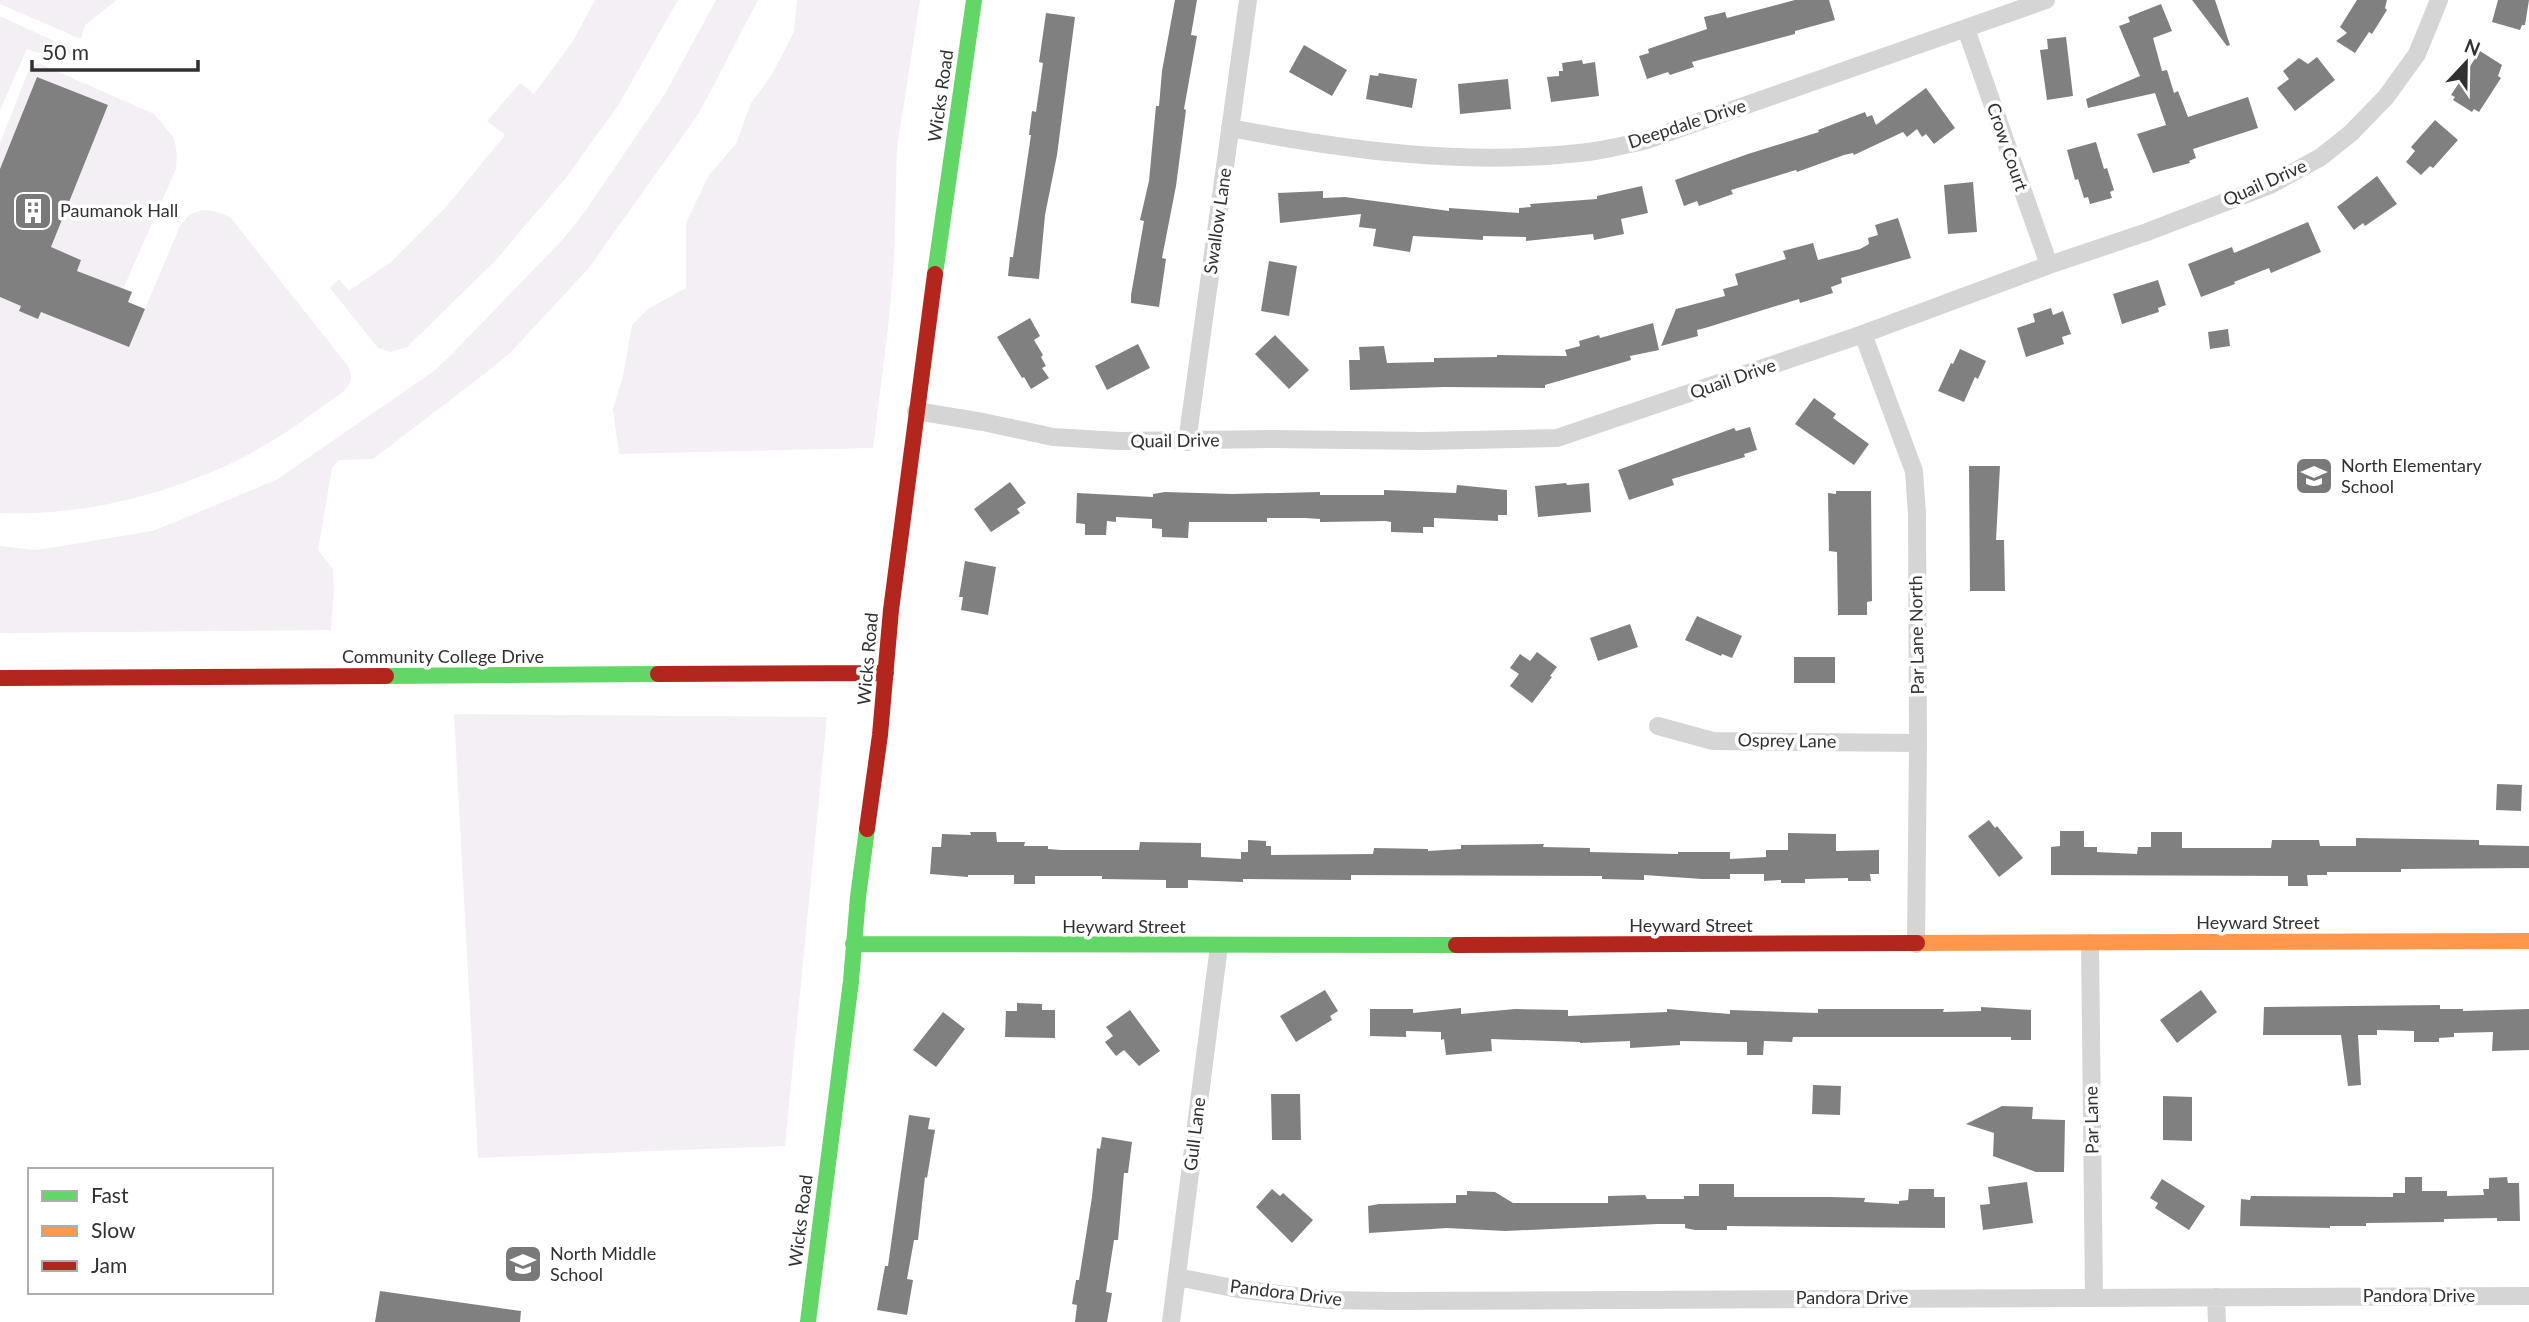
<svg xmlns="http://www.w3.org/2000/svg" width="2529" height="1322" font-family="Lato,sans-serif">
  <rect width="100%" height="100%" fill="#fff"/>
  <path fill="#f4eef5" d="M0,0h117l-32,25 -4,14 -81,-35z
    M595,0h83l-59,104 -51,71 -72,85 -89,87 -16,5 -13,-4 -48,-60 9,-9 10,12 42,-29 56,-56 58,-71 -18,-14 33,-38 14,11 39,-53z
    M716,0h42l-59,113 -111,156 -78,84 -27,22 -110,84 -34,1 -7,8 -14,82 15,19 1,21 -3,40 -331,3v-87l34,4 16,-2 102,-17 16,-6 108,-45 158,-109 18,-17 112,-116 22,-28 80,-118z
    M797,0h123l-23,148 -3,113 -6,67 -15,120 -254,6 -6,-45 10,-33 9,-51 16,-16 38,-21v-65l23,-48 27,-31 15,-41 20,-27 23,-44z
    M0,16l80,37 -2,5 -23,-9 -3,8 -25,-8 -27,61z
    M38,63l116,51 20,24 3,16 -1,15 -53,120 -46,-18 4,-12 -18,-7 -16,5 61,-152 -71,-28 -37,95v-29l30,-76z
    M202,210l12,1 16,6 118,149c5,12 4,17 -5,26 -28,19 -55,41 -85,57 -74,42 -173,68 -258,64v-216l21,9 -1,5 18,8 3,-7 88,35 51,-121 9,-11z
    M454,714l373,3 -42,429 -307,12z"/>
  <path fill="#808080" d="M1175,0h22l-6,35 6,1 -13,73 2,1 -10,76 -14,72 4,1 -7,48 -28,-4v-8l13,-74 -4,-1 9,-39 7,-75h3l3,-35z
    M1795,0h34l6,20 -40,11v3l-103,28 2,5 -24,8 -2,-3 -21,7 -8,-23 10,-3 -1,-4 59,-20 -3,-12 21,-5 2,6z
    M2192,0h23l15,45 -3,1z
    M2357,0h30l-2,8 2,2 -15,24 -3,-2 -14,21 -19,-12 11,-8 -7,-6z
    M2498,0h31l-4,25h-3l-2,5 -28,-8z
    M2161,4l11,27 -19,7 9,33 5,-1 7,23 4,-2 10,26 60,-20 10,31 -65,21 3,9 -7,3 1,2 -37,10 -16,-39 29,-9 -11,-32 -67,15 -2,-9 54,-23 -21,-50 11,-4 -2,-5z
    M1046,13l29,4 -18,138 -12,60 -6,64 -31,-3 2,-19h3l18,-122h-2l3,-24 4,1 7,-49 -4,-1z
    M2066,37l7,59 -26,4 -7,-50 8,-1 -1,-10z
    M1304,45l43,25 -15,26 -43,-24z
    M2480,51l22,14 -4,11 3,2 -22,34 -5,-3 -2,3 -19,-12 2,-3 -4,-2z
    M2317,57l18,23 -40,31 -18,-23 12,-9 -6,-8 16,-13 9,6z
    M1582,60l1,4 12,-2 4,34 -48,6 -4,-25 12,-1v-5h4l-1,-8z
    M1379,73l38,6 -5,29 -46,-9 4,-24 8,1z
    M37,77l71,28 -57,142 30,13 -4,11 55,21 -4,10 17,7 -16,38 -88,-35 -3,7 -19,-8 2,-5 -21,-9v-128z
    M1508,79l3,30 -51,5 -2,-30z
    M1926,88l29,40 -21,16 -8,-10 -4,3 -5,-8 -10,8 -4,-5 -49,23 -1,-2 -9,2 -47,17 -1,-2 -65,20 2,4 -34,12 -2,-5 -13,5 -9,-26 73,-26 71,-22 -1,-2 47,-18 2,5 5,-2 4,10z
    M2435,120l23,20 -25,28 -3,-2 -9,9 -15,-13 9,-11 -4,-4z
    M2096,142l8,27 3,-1 7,22 -4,2 2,6 -22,6 -2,-7 -4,1 -6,-19 -3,1 -8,-30z
    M2377,176l20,28 -32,22 -2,-3 -9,7 -17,-23z
    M1973,182l4,50 -29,2 -4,-49z
    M1642,186l6,27 -27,6 3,15 -30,6 -1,-6 -67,7v-4l-43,-1v4l-70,-4 -3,16 -37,-6 3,-17 -17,-2 2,-13 -81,9 -2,-30 45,-2v7l22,-1 104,14v-3l70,5v-5l12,-1 -1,-3 67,-5v-3z
    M1898,218l13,40 -70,20 1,5 -11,4 2,6 -33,10 -1,-4 -94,29 -8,2 1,6 -37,10 15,-37 49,-13 -2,-7 15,-4 -3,-11 51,-15 -3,-8 30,-8 5,17 42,-11 9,-5 -1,-6 10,-3 -3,-10z
    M2308,222l13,30 -50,21 -2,-5 -35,14 1,2 -34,13 -13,-33 44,-17 2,6z
    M1269,261l28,5 -8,50 -28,-5z
    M2158,280l8,25 -8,3 1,4 -37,12 -9,-30z
    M2051,308l2,7 10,-4 8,23 -9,3 2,7 -38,13 -9,-29 18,-6 -2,-8z
    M1030,318l10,18 -6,4 9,15 -2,2 5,9 -4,2 7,10 -18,11 -7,-12 -2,1 -25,-41z
    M1653,323l6,27 -29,6 1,4 -86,25v3l-101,-1 -94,3 -1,-30h11l-1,-13 25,-1 3,17 47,-1v-4l63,-1v-2l70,1 -2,-6 15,-4 -1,-5 20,-6 1,3z
    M2228,329l2,17 -20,3 -2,-17z
    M1275,335l34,35 -20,19 -34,-35z
    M1138,344l12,24 -43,22 -12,-24z
    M1960,349l26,12 -8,18 -3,-2 -11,25 -26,-11 13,-28 2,1z
    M1814,398l22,16 -3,4 36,26 -15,21 -59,-41z
    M1750,427l7,23 -13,4 1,3 -73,22 2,6 -45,15 -11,-30 116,-42 2,3z
    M1969,466h31l-4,74h8l1,51h-35z
    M1010,482l16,21 -9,6 3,4 -29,19 -17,-23z
    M1566,483l1,2 22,-2 2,29 -53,5 -3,-31z
    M1457,485l50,5v25h-9v6l-64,-3v9h-11v6l-32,-1v-10l-6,-1 -65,1v-3l-15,-1h-38v4h-78l-1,16 -26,-1v-8l-10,-1v-9l-36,-2v5l-9,-1 -1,14h-21v-11l-9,-1 1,-30 76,4v-3l12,-2 67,2 88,-2v3h64v-5l72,3z
    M1836,491h35l1,110 -5,1v13h-29l-1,-63 -8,-1 -1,-58 8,1z
    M965,561l31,6 -8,48 -27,-5 2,-13h-4z
    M1697,616l45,20 -10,22 -10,-4 -1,2 -36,-16z
    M1630,624l8,23 -40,14 -8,-23z
    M1537,652l20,15 -7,9 2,1 -20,26 -22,-17 9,-12 -9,-6 10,-14 10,7z
    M1794,657h41v26h-41z
    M2497,784l25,1 -1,26 -25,-1z
    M1989,820l6,8 2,-2 26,32 -24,19 -31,-41z
    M2060,831h24v16h13v5l40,2 1,-7h13v-15h31v16h89l1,-8h47l1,6h36v-8l123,2v5l50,1v22l-128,1v3h-74v3h-20l1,11h-20v-10l-237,-1v-28l9,-1z
    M970,832h26l1,10h28l-1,4h24v3l13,1h78l1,-8 61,1v14l40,2v-7h7v-12l18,1v5h5v9l102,-1 1,-6 54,1v2l33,-2v-4l83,-1 -1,3 47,1v4l88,2v-2h52v7l36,-2v-7h22v-17l48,1v17l43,-1v24h-9l1,7h-23v-3l-43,1v4h-24v-3l-17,1v-7h-34v5h-28l-58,-4v5l-42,-1v-3l-251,-1v5l-108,-1v3l-55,-2v8h-22v-8l-64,-1v-3h-67v8h-21v-9h-46v2l-38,-3 2,-27h9l1,-13 29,1z
    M1325,990l13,21 -8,5 2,4 -36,22 -16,-26z
    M2201,990l16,22 -40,31 -17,-23z
    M1017,1003l25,1v6h13v28l-50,-1 1,-26h11z
    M2440,1005v4h23v2l66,-2v41l-37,1 1,-19 -39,1v4l-15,1v4h-25v-11l-37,-1v5h-19l3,50 -13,1 -7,-51h-78l1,-28z
    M1981,1007l50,3v30h-20v-3h-218l-1,5 -28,-1 -1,14h-16v-13l-67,-1v4l-50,3v-7l-50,2v-1l-89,-3 1,12 -46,4 -2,-16 -3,1v-8l-35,-1v6l-36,-1v-27h43v4l48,-5v6l54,-5 53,1v6l99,-4v-3l63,5v-4l88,3v-4h126l-1,3 38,-1z
    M1130,1010l30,41 -21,15 -15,-16 -8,6 -11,-14 8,-6 -7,-9z
    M943,1012l22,17 -29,38 -23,-17z
    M1813,1085l28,1 -1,29 -28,-1z
    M1271,1094h29l1,46h-29z
    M2163,1096l29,1v44l-29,-1z
    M2002,1106l31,1 -1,12 33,1 -1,52h-28l-43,-16 1,-23 -28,-9z
    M909,1115l21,3 -2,11 7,1 -8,48 -2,-1 -7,63h-4l-7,39 6,1 -6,35 -30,-5 8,-44h3z
    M1102,1137l30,5 -4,31h-4l-6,67h-4l-7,45 -1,7 6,1 -5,29h-32l2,-17 -5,-1 4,-24h3l13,-83 5,-49 3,1z
    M2405,1177h17v14h25v5l37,-1 -1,-6h6v-11l18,-1 1,6h11l1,38h-23v-3l-53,1v3l-78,1v3h-36v2l-90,-2 1,-27 9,1 1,-4 142,1v-4h12z
    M2162,1179l43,27 -16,24 -34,-22 3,-5 -8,-5z
    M2027,1182l6,41 -50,7 -3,-25 10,-1 -2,-17z
    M1699,1184h35v13h97l34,1 -1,4 35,2v-3l9,-1 1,-11h25v8h11v31l-218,-2v4h-32l-10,-2v-4h-28l-152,7 -58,-3 -78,5 -1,-27 11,-2 77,-1v-8h11v-4l28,1 18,11h95v-7l37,-1 2,4h37v-3h15z
    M1272,1189l8,7 3,-3 30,27 -21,23 -36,-36z
    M380,1291l141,20 -1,11h-145z"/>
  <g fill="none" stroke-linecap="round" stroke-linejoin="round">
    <path stroke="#d5d5d5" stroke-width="18" d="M1966,29l83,236
      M1230,128c116,22 232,38 349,25 23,-2 46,-8 68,-13l399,-140
      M1863,334l51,137 3,43 1,229 -2,201
      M916,411l67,11 70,15 66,4 154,-2 151,2 133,-3 306,-104 186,-69 98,-33 123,-47 51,-28 30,-24 35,-36 31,-43 22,-54
      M1187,442l61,-442
      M1658,726l55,15 205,2
      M2090,943l4,354
      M1177,1277l61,12 90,11 65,1 1136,-5
      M2216,1297l1,25
      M1171,1322l48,-376"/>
    <path stroke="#63d668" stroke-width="16" d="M935,274l39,-274
      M386,676l272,-2
      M853,944l603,1
      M808,1322l43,-341 7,-84 9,-68"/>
    <path stroke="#ff974d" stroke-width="16" d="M1917,943l612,-2"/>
    <path stroke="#b3261e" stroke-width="16" d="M658,674l228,-1
      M0,678l386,-2
      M867,829l13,-94 11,-125 44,-336
      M1456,945l461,-2"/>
  </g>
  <defs>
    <symbol id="building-square" viewBox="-11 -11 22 22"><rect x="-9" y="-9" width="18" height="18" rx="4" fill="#797979" stroke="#fff"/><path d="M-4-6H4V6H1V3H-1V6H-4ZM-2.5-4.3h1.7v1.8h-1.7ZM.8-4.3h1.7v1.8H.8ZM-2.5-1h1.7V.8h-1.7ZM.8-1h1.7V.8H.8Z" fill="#fff"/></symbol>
    <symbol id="school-square" viewBox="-11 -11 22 22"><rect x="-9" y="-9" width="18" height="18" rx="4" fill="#797979" stroke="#fff"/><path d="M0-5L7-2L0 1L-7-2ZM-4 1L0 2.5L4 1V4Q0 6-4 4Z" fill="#fff"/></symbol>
  </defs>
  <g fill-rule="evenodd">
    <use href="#building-square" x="11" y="189" width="44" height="44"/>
    <use href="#school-square" x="2292" y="454" width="44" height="44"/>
    <use href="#school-square" x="501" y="1242" width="44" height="44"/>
  </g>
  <g text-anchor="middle" stroke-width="7" stroke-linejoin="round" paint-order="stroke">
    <g font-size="18" fill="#313131" stroke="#fff">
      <text transform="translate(941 96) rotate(-82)" y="6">Wicks Road</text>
      <text transform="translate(1687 124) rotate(-18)" y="6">Deepdale Drive</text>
      <text transform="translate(2007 147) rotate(71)" y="6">Crow Court</text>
      <text transform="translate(2265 183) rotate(-24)" y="6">Quail Drive</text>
      <text transform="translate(1218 221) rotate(-82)" y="6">Swallow Lane</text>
      <text transform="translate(1733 379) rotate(-19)" y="6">Quail Drive</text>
      <text transform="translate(1175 441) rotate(-1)" y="6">Quail Drive</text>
      <text transform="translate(1917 635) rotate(-91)" y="6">Par Lane North</text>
      <text x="443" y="663">Community College Drive</text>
      <text transform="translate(868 659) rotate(-85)" y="6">Wicks Road</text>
      <text transform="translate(1787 741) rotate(1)" y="6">Osprey Lane</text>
      <text x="2258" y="929">Heyward Street</text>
      <text x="1691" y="932">Heyward Street</text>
      <text x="1124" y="933">Heyward Street</text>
      <text transform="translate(2092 1120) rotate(-91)" y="6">Par Lane</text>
      <text transform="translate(1195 1134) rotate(-83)" y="6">Gull Lane</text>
      <text transform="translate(801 1221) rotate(-83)" y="6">Wicks Road</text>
      <text transform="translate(1286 1293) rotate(7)" y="6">Pandora Drive</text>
      <text x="2419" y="1302">Pandora Drive</text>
      <text x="1852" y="1304">Pandora Drive</text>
    </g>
    <g font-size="18" fill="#313131" stroke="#fff" text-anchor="start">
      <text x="60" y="217">Paumanok Hall</text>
      <text x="2341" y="472">North Elementary<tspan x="2341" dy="21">School</tspan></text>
      <text x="550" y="1260">North Middle<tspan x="550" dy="21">School</tspan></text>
    </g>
  </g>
  <rect x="28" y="1168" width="245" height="126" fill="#ffffff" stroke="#adadad" stroke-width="2"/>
  <rect x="42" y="1191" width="35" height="10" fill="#63d668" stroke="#adadad" stroke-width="2"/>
  <text x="91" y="1203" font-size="21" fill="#313131">Fast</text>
  <rect x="42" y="1226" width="35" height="10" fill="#ff974d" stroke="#adadad" stroke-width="2"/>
  <text x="91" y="1238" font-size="21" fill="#313131">Slow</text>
  <rect x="42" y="1261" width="35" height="10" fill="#b3261e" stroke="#adadad" stroke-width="2"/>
  <text x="91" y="1273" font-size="21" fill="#313131">Jam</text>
  <g transform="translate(2466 63) rotate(22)" stroke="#ffffff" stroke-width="5" paint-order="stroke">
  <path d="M0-5L12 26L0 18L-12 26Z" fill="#313131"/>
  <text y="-10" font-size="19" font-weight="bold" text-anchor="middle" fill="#313131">N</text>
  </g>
  <path d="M32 60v10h166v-10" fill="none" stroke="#313131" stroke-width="3.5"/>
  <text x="42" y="60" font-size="21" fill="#313131" stroke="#ffffff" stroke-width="5" paint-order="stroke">50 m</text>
</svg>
